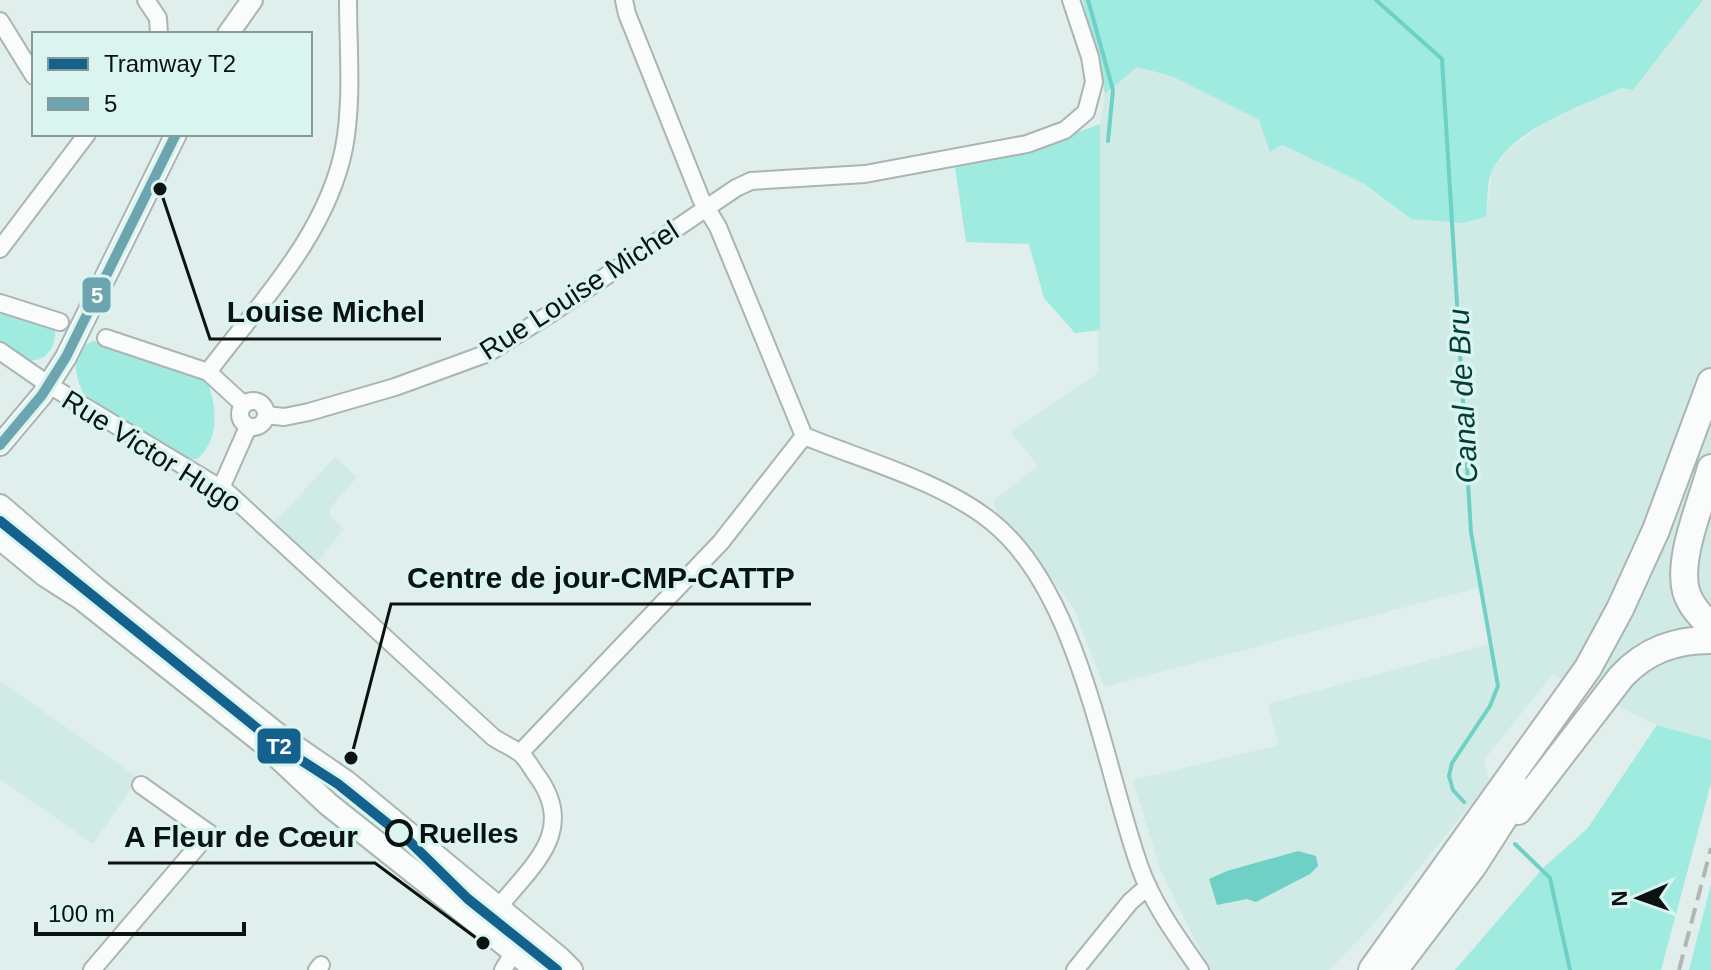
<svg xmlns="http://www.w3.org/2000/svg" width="1711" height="970" font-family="Arial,sans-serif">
  <rect width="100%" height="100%" fill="#e0eeec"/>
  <path fill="#d0ebe6" d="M1703,0h8v740l-54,-15 -105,-50 -68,85 5,22 -117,144 -43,44h-119l-50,-101 -27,-89 146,-35 -11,-41 225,-61 -12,-56 -377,100 -30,-78 -39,-53 -38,-44 -4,-11 45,-35 -27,-34 87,-59 2,-249 5,-30 32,-27 34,9 88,44 11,32 12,-7 81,38 47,36 76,-2 6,-47 16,-20 38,-28 75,-34 12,2z
    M335,457l22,20 -27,31 -1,7 15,14 -28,34 -43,-39z
    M0,681l133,93 4,6 -44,64 -93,-65z"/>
  <path fill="#9febe0" d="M1083,0h620l-70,90 -12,-2c-41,19 -104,39 -127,79 -8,13 -6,36 -8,50l-23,6 -52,-4 -48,-36 -81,-38 -12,7 -11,-32 -88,-44 -34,-9 -32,27z
    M1100,124v206l-25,3 -31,-35 -15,-54 -63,-2 -11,-75 69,-15z
    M0,310l55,20c2,18 -12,37 -33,28 -8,-4 -15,-11 -22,-16z
    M94,341l113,40c10,25 13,59 -10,78h-9l-104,-65c-10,-18 -15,-46 10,-53z
    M1657,725l54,15v43l-50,187h-206l89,-103 43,-38z
    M1711,884v86h-22z"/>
  <path fill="#6fd1c5" d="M1298,851l18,5 2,10 -8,8 -54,28 -9,-3 -30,6 -8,-26 18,-8z"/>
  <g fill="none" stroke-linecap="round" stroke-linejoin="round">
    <path stroke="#6fd1c5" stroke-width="4" d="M1088,0l25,90 -5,51
      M1376,0l66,59 29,473 27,154 -8,20 -38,57 -3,13 4,14 11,12
      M1515,844l35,34 20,92"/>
    <defs>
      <path id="minor" d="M146,0l12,18 1,16
        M624,0l3,14 74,185 17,28 86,209
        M0,21l34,55
        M0,249l87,-115
        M0,303l60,19
        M106,338l102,34 36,33
        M0,351l49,34 178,107 266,245c8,6 19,10 27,16 6,5 11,14 15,20 44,57 -2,91 -37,135
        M208,372c52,-69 119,-138 136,-224 9,-48 4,-99 4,-148
        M240 414a13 13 0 1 1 26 0a13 13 0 1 1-26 0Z
        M266,415l18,2 25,-5 86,-25 93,-34 65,-41 183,-124 15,-7 114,-7 162,-30 38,-14 21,-18 8,-30 -4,-25 -19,-57
        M804,436c59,24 139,46 188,86 87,70 111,240 147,343 13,38 38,72 61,105
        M221,488l27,-61
        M520,753l201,-211 83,-106
        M92,970l117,-137 -68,-48
        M317,970l4,-5
        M503,970l23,-39
        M1075,970l55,-68 18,-16"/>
      <path id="tertiary" d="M228,34l24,-34
        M0,445l42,-50 24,-38 110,-223"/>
      <path id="secondary" d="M0,506l96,83 183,147 67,46 213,176 12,12
        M0,538l45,37 36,23 180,143 67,63 209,166"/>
      <path id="primary" d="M1711,468c-9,33 -34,90 -25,123 4,14 15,26 25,35
        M1518,811l103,-134c25,-27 54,-37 90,-37
        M1372,970l216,-302 32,-59 36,-79 55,-148
        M1394,970l79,-104 48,-75"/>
    </defs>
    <use href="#minor" stroke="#aab5b3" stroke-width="20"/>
    <use href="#tertiary" stroke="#aab5b3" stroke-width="24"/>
    <use href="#secondary" stroke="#aab5b3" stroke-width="26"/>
    <use href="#primary" stroke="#aab5b3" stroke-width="30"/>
    <use href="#minor" stroke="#fafcfc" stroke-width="16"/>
    <use href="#tertiary" stroke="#fafcfc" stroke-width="20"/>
    <use href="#secondary" stroke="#fafcfc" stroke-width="22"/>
    <use href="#primary" stroke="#fafcfc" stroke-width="26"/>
    <path stroke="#b2b6b5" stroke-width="4" stroke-dasharray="16 8" stroke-linecap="butt" d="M1679,970l32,-122"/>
    <defs>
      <path id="bus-1" d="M0,445l42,-50 24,-38 110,-223"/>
    </defs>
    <use href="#bus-1" stroke="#daf4ef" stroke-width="16"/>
    <use href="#bus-1" stroke="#6ca5b0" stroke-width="10"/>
    <defs>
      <path id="tram-1" d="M0,521l279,225 59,38 71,57 59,58 89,71"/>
    </defs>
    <use href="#tram-1" stroke="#daf4ef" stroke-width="16"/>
    <use href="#tram-1" stroke="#15618e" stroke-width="10"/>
  </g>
  <circle fill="#daf4ef" stroke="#0a1311" stroke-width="4" cx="399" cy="833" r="12"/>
  <g text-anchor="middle" stroke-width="7" stroke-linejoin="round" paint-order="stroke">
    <g font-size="28" fill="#0a1311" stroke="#daf4ef">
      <text transform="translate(579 290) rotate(-33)" y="10">Rue Louise Michel</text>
      <text transform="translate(152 451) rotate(32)" y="10">Rue Victor Hugo</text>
    </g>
    <g font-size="28" font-weight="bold" fill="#0a1311" stroke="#daf4ef" text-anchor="start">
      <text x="419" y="843">Ruelles</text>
    </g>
    <g font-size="30" font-style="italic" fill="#003d37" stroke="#daf4ef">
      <text transform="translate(1463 396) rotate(-93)" y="10">Canal de Bru</text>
    </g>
  </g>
  <path fill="none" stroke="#0a1311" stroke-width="3" d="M160 189L210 339H441M351 758L391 604H811M483 943L375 863H108"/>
  <g fill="#0a1311" stroke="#daf4ef" stroke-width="3">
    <circle cx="160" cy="189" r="8"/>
    <circle cx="351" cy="758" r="8"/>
    <circle cx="483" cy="943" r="8"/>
  </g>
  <g font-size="30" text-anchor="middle" font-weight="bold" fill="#0a1311" stroke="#daf4ef" stroke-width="7" stroke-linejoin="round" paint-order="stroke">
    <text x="326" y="322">Louise Michel</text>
    <text x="601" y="588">Centre de jour-CMP-CATTP</text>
    <text x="241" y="847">A Fleur de Cœur</text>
  </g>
  <g stroke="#daf4ef" stroke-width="3">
    <rect x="81" y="276" width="31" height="38" rx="8" fill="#6ca5b0"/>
    <rect x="256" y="727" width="46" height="38" rx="8" fill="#15618e"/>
  </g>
  <g font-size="22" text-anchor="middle" font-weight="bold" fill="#fff">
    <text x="97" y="303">5</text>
    <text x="279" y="754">T2</text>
  </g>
  <rect x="32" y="32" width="280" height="104" fill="#daf4ef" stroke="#879a96" stroke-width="2"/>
  <rect x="48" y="58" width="40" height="12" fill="#15618e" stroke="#879a96" stroke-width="2"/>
  <text x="104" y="72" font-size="24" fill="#0a1311">Tramway T2</text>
  <rect x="48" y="98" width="40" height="12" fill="#6ca5b0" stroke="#879a96" stroke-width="2"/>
  <text x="104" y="112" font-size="24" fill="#0a1311">5</text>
  <g transform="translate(1639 898) rotate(268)" stroke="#daf4ef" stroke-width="6" paint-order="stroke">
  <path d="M0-6L14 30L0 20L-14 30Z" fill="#0a1311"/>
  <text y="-12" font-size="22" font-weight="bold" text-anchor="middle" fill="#0a1311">N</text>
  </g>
  <path d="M36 922v12h208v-12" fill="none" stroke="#0a1311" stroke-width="4"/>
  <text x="48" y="922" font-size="24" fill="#0a1311" stroke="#daf4ef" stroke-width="6" paint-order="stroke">100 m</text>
</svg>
